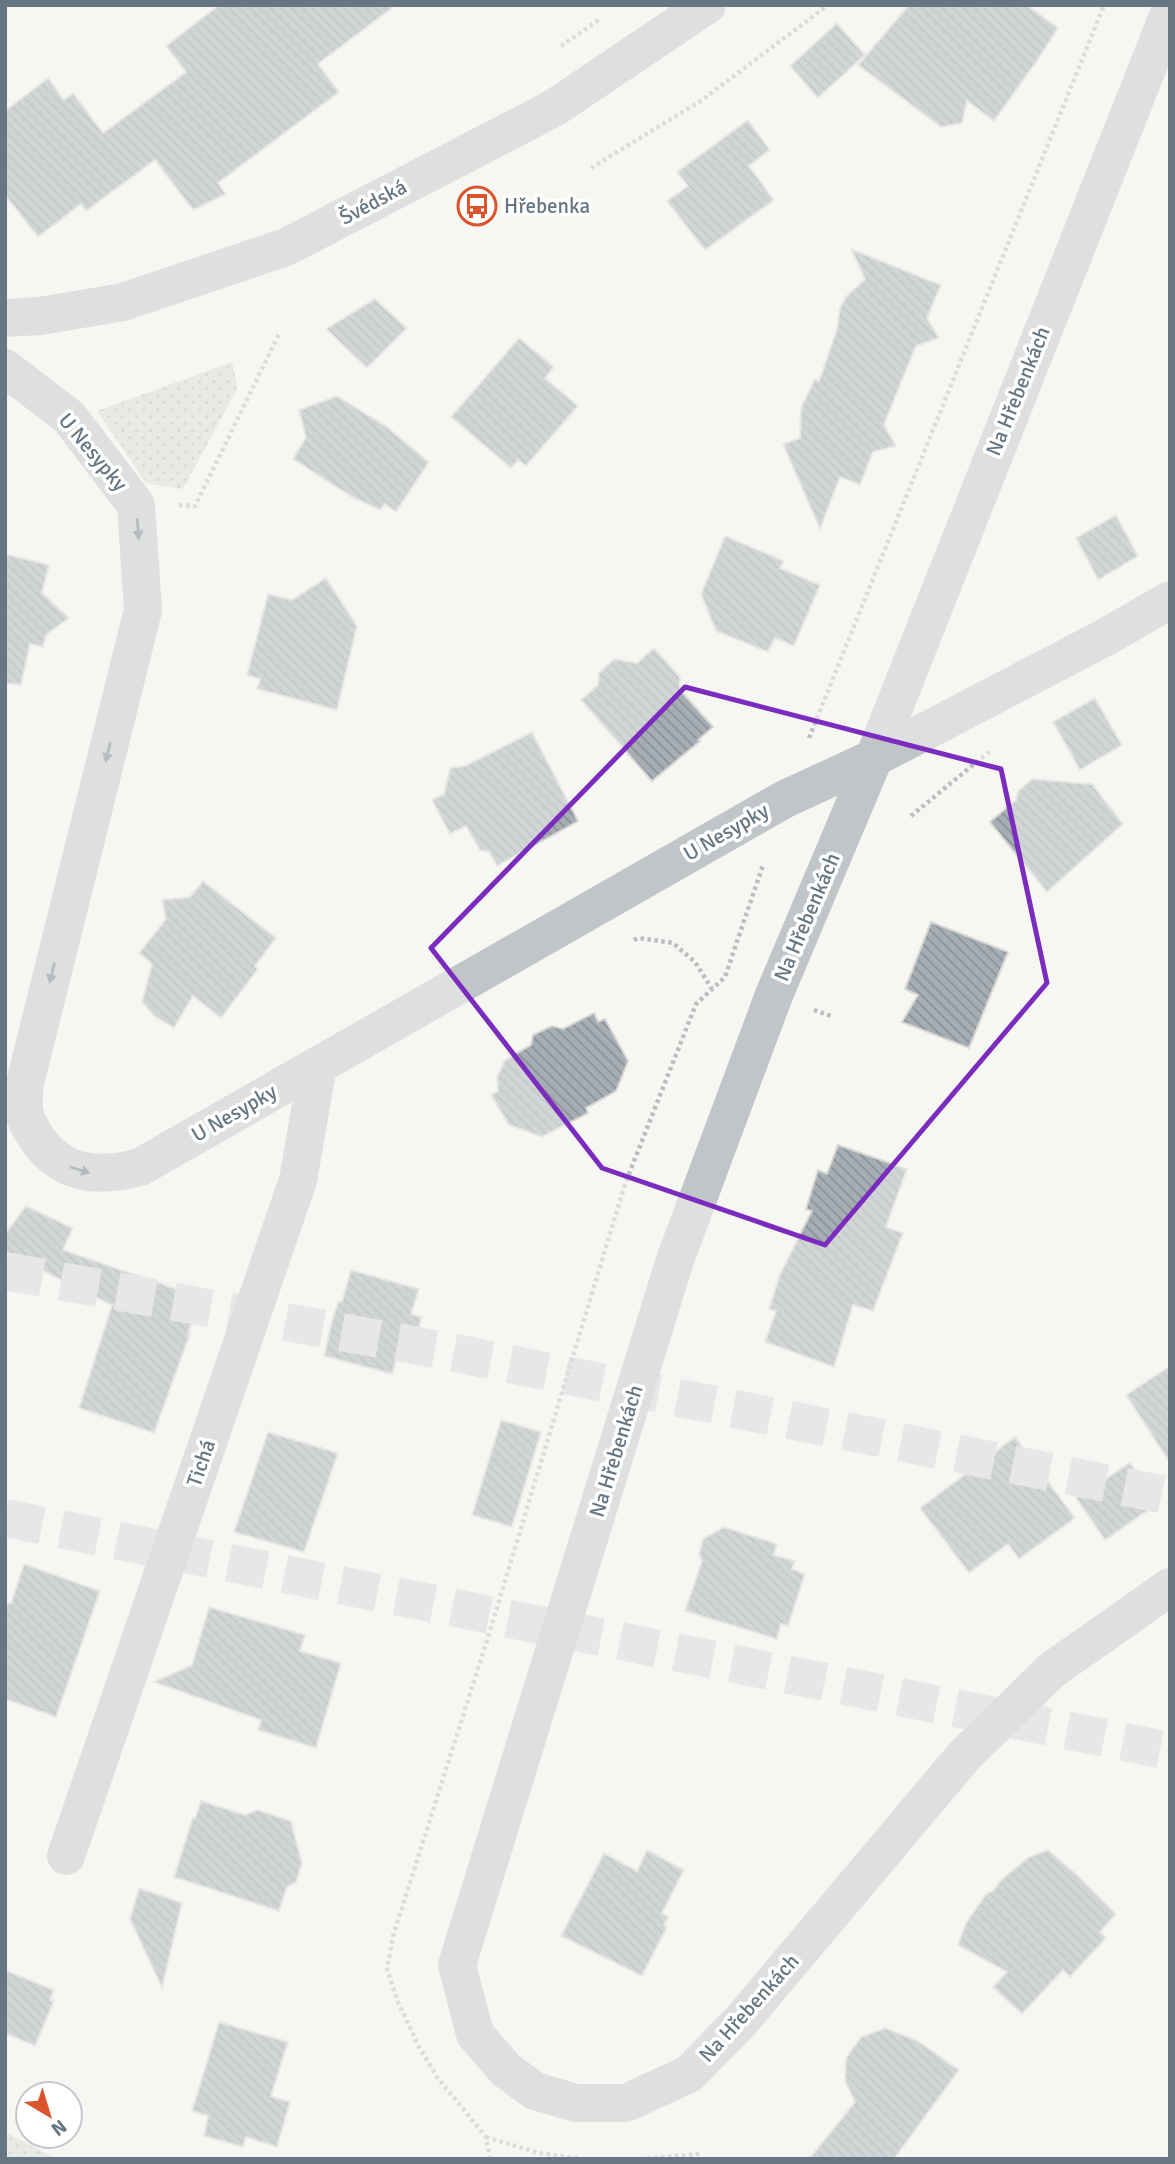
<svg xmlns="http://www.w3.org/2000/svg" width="1175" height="2164" font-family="Signika,sans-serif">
  <defs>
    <pattern id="grass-dots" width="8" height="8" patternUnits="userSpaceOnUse" patternTransform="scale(1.75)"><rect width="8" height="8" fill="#d7ddd4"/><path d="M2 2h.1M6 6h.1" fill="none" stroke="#b2b8b1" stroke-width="1.8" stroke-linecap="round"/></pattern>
    <pattern id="building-back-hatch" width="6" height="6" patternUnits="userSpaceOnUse" patternTransform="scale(1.75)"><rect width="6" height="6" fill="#a6aeb3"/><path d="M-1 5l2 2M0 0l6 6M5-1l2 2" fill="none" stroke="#8b9297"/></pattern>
  </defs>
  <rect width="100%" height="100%" fill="#f6f6f3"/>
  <path fill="url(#grass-dots)" d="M232,362l6,25 -55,102 -37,-6 -49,-72z
    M5,2132l52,27h-52z"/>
  <path fill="url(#building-back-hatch)" stroke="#d7d7d5" stroke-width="2" d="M219,5h177l-78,59 21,28 -121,91 8,11 -33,16 -38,-50 -69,51 -5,-7 -43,33 -33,-42v-84l43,-33 16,22 9,-7 30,40 83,-61 -20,-26z
    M909,5h118l31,23 -19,30 -45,63 -27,-20 -5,22 -21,4 -83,-62z
    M837,23l28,32 -47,43 -28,-32z
    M748,120l22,30 -21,16 25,34 -69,50 -38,-49 21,-15 -11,-14z
    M851,249l90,36 -14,33 12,20 -23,8 -16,39 -16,40 12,21 -23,6 -13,33 -20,-8 -20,52 -37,-85 17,-6 1,-30 14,-29 4,2 18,-52 3,-22 6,-10 19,-18z
    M375,299l32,29 -40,40 -41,-39z
    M519,338l35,29 -9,11 33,28 -52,60 -8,-6 -7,8 -60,-51z
    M337,396l50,31 42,35 -33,50 -11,-8 -5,6 -28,-13 -59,-38 13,-22 -7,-27z
    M1116,515l22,41 -40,24 -22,-42z
    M725,536l59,25 -4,7 40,17 -26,61 -19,-8 -7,14 -52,-21 -15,-37z
    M5,554l44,11 -7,28 27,25 -23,17 -3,12 -13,-3 -9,41 -16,-2z
    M326,578l31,48 -20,84 -80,-21 3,-10 -13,-4 21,-81 24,6z
    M654,648l26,29v13l33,37 -15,13 2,1 -48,40 -71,-81 17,-15 1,-12 15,-14 23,4z
    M1095,698l27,47 -42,25 -27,-48z
    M532,732l46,89 -81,45 -8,-14 -9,-2 -14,-24 -16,8 -18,-34 12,-6 6,-26 15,-2z
    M1032,779l60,5 31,40 -76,68 -57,-70 26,-22 2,-9z
    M203,881l73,57 -21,28 3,3 -37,49 -28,-22 -19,32 -20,-12 -12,-14 10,-38 -13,-11 27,-34 -4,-19 28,-3z
    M931,922l77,30 -39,96 -67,-26 16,-27 -13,-6z
    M594,1013l4,9 7,-3 23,42 -12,30 -30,17 2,5 -46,24 -33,-12 -18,-30 7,-4 -1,-14 8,-17 26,-15 2,-10 19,-9 11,3z
    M838,1145l69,24 -21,58 17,6 -30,78 -20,-6 -19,62 -69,-25 11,-31 -7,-2 11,-35 32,-63 -6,-2 12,-39 9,4z
    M26,1206l47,22 -10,22 137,47 -12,37h2l-36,99 -75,-25 33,-103 -107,-53v-18z
    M351,1270l68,19 -8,25 11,3 -12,36 -11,-3 -7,24 -68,-18 8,-35 6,-19 4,-1z
    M1170,1366v97l-44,-68z
    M501,1420l40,12 -29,95 -40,-12z
    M268,1432l70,21 -34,99 -70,-20z
    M1015,1437l60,81 -56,41 -11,-15 -39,29 -49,-65z
    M1130,1463l27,41 -52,36 -29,-42z
    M724,1527l53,17 -3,11 21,6 -3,8 13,5 -17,52 -7,-2 -4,15 -92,-28 17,-50 -3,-6 4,-16z
    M24,1564l76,27 -44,126 -51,-18v-94l6,-2z
    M209,1607l96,28 -5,16 41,12 -25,85 -58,-18 3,-10 -107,-38 38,-17z
    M201,1801l44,14 13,-5 33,11 11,42 -6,19 -9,5 -8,24 -105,-34 19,-60 2,1z
    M647,1850l37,20 -22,43 6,4 -4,8 3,2 -25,49 -81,-40 43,-83 33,18z
    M1048,1850l29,25 39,39 -16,18 6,6 -36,39 -7,-7 -41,44 -29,-27 14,-15 -49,-27 8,-22 20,-29 7,-3 9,-12 27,-22z
    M139,1888l43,15 -20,85 -32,-69z
    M5,1970l49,20 -4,10 4,1 -19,45 -30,-13z
    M219,2022l69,20 -17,54 19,6 -13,45 -31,-10 -3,10 -39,-11 4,-20 -16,-5z
    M885,2028l31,12 43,30 -65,89h-85l46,-57 -10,-21 1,-23 15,-21z"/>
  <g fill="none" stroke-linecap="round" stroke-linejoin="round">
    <path stroke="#d2d6d7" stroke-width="38" stroke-dasharray="38 19" stroke-linecap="butt" d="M5,1271l435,79 730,146
      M5,1518l1165,233"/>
    <path stroke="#bbbdbf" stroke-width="4.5" stroke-dasharray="3.5 3.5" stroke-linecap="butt" d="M561,46l39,-27
      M591,168l111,-68 126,-95
      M179,505l16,1 85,-174
      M809,738l295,-733
      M911,816l80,-66
      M634,940l4,-2 35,5 22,19 17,27
      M814,1010l17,6
      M486,2137l53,16 44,6
      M490,2159l-4,-22 -49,-60 -19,-32 -21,-45 -10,-32 7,-35 95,-299 136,-450 71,-180 29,-27 38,-112
      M640,2159l60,-5"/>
    <path stroke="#c1c5c8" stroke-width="38" d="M1170,11l-296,747 -100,237 -99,265 -218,705 18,69 31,36 29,21 41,12h50l63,-29 51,-52 224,-266 88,-86 118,-83
      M5,318l35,-2 83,-14 163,-55 268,-139 153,-103
      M5,368l64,49 67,88 7,105 -118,473c-1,9 -2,19 -1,28 2,11 8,20 14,29 26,36 62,38 102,27l645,-368 89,-41 230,-120 66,-38
      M66,1856l232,-676 20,-115"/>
  </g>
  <defs><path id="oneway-solid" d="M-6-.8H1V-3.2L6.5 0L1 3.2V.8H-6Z" transform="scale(1.75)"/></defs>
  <g fill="#667682">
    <use href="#oneway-solid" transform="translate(138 529) rotate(86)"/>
    <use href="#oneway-solid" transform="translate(108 752) rotate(104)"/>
    <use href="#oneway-solid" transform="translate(52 973) rotate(104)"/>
    <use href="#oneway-solid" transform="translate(80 1170) rotate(17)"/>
  </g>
  <path d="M0 0H1175V2164H0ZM685,687l316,82 46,214 -222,262 -223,-77 -171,-220z" fill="#f6f6f3" fill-opacity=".55" fill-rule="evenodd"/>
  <path fill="none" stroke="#7b2cbf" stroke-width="5" stroke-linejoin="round" d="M685,687l316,82 46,214 -222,262 -223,-77 -171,-220z"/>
  <defs>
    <symbol id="bus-ring" viewBox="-11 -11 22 22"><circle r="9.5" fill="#fff" stroke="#da542e" stroke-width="1.5"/><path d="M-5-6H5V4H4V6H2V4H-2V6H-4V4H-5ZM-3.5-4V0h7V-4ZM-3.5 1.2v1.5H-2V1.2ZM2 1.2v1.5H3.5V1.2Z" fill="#da542e"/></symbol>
  </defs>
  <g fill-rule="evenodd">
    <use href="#bus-ring" x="455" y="184" width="44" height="44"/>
  </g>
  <g text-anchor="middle" stroke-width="7" stroke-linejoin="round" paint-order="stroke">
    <g font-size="21" fill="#667682" stroke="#fff">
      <text transform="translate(373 202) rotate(-28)" y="7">Švédská</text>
      <text transform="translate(1018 391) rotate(-68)" y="7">Na Hřebenkách</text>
      <text transform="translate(93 452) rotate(50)" y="7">U Nesypky</text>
      <text transform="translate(726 832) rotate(-30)" y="7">U Nesypky</text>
      <text transform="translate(807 917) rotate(-67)" y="7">Na Hřebenkách</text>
      <text transform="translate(234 1113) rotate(-30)" y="7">U Nesypky</text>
      <text transform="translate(616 1451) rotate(-73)" y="7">Na Hřebenkách</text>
      <text transform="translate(201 1463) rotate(-71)" y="7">Tichá</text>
      <text transform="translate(749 2008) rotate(-48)" y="7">Na Hřebenkách</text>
    </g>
    <g font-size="21" fill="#667682" stroke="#fff" text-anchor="start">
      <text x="504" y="213">Hřebenka</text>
    </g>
  </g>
  <rect width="1175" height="2164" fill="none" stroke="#667682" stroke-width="14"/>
  <g transform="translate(49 2115) rotate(142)"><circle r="33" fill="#ffffff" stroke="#c2c8cd" stroke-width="2"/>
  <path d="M0-5L12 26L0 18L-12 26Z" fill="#da542e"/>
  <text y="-10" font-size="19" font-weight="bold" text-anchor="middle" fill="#667682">N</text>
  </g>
</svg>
